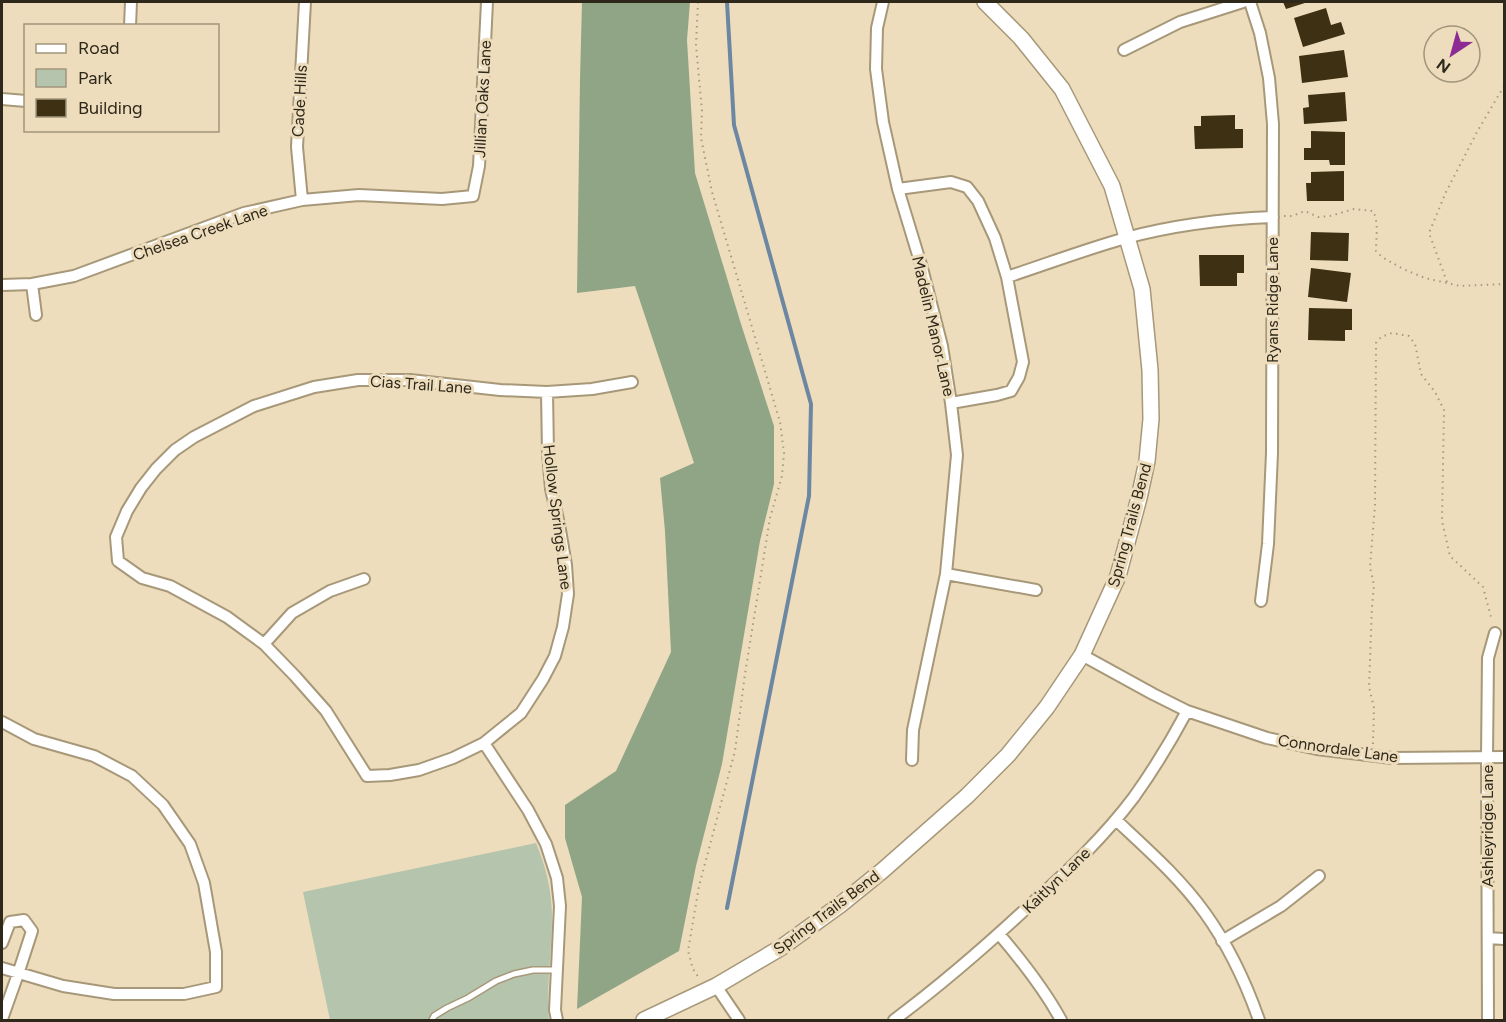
<svg xmlns="http://www.w3.org/2000/svg" width="1506" height="1022" font-family="Figtree,sans-serif">
  <rect width="100%" height="100%" fill="#edddbc"/>
  <path fill="#b5c4ad" d="M536,843c10,24 16,48 16,74 0,34 -6,69 -3,103h-219l-27,-128z"/>
  <path fill="#90a586" d="M582,2h108l-3,38 8,133 46,151 33,102v58l-14,57 -38,223 -26,102 -17,85 -102,58 5,-112 -17,-59v-33l51,-34 55,-119 -6,-121 -5,-53 34,-15 -59,-177 -58,7 3,-214z"/>
  <g fill="none" stroke-linecap="round" stroke-linejoin="round">
    <path stroke="#6c87a1" stroke-width="4" d="M727,908l82,-412 2,-92 -77,-279 -7,-123"/>
  </g>
  <path fill="#3d3013" d="M1283,2h25l-22,7z
    M1326,8l5,17 10,-3 4,12 -42,13 -9,-29z
    M1344,50l4,27 -46,6 -3,-27z
    M1345,92l2,29 -43,3 -1,-16 6,-1 -1,-12z
    M1235,115v14h8v19l-48,1 -1,-23h7v-10z
    M1311,131l34,1v33h-15l-1,-5h-25v-12h7z
    M1344,171v30h-37l-1,-18h5v-11z
    M1311,232l38,1 -1,28 -38,-1z
    M1199,255h45v18h-7v13h-37z
    M1311,268l40,5 -4,29 -39,-5z
    M1309,308l43,1v21h-7v11l-37,-1z"/>
  <g fill="none" stroke-linecap="round" stroke-linejoin="round">
    <defs>
      <path id="lane" d="M432,1020l2,-4 13,-8 21,-10 28,-17 18,-7 19,-4h24"/>
      <path id="street" d="M883,2l-6,26 -1,41 7,53 15,67 24,79 20,78 9,57 6,52 -11,119 -33,156 -1,30
        M1250,2l10,31 9,45 4,46 -1,329 -4,91 -7,57
        M130,26l1,-24
        M1124,50l56,-28 63,-20
        M2,99l24,2
        M898,189l53,-7 16,5 11,14 17,37 12,39 16,85 -4,15 -8,14 -14,4 -46,8
        M302,200l-5,-53 8,-145
        M1007,277c40,-13 79,-28 119,-39 48,-13 98,-19 147,-21
        M32,284l4,31
        M2,285l30,-1 42,-8 170,-63 58,-13 57,-5 83,4 31,-3 6,-30 8,-164
        M547,392l1,61 3,36 8,35 7,41 2,29 -5,33 -8,29 -12,23 -22,34 -37,30 -31,15 -34,12 -29,5 -23,1 -41,-65 -31,-35 -31,-32 -37,-27 -57,-31 -28,-8 -24,-17 -2,-24 11,-26 14,-23 15,-19 19,-19 19,-13 60,-31 60,-19 44,-7h52l90,10 47,2 45,-3 40,-7
        M946,574l90,16
        M264,644l28,-31 38,-22 34,-12
        M1082,655l71,39 34,17 80,27 50,11 75,9 112,-1
        M2,722l32,17 60,17 38,20 31,29 27,39 14,39 12,69v35l-32,7h-70l-51,-8 -61,-18
        M484,743l44,67 18,34 11,34 3,28 -5,104 2,10
        M1116,820c31,29 64,58 89,93 23,32 41,70 54,107
        M999,934c23,27 45,55 62,86
        M1488,938l16,1
        M1222,941l59,-35 38,-30
        M2,943l8,-21 14,-2 8,11 -14,43 -16,45
        M716,986l23,34
        M894,1020c47,-35 92,-74 136,-115 37,-33 74,-68 104,-108 20,-28 37,-56 53,-86
        M1488,1020l-1,-263 1,-99 7,-25"/>
      <path id="secondary" d="M644,1020l72,-34 66,-39 58,-42 42,-34 85,-75 41,-41 39,-48 35,-52 36,-79 21,-78 8,-37 4,-42 -1,-49 -8,-81 -30,-103 -50,-97 -41,-51 -36,-36"/>
    </defs>
    <use href="#lane" stroke="#a79879" stroke-width="8"/>
    <use href="#street" stroke="#a79879" stroke-width="14"/>
    <use href="#secondary" stroke="#a79879" stroke-width="18"/>
    <path stroke="#a79a81" stroke-width="2" stroke-dasharray="1.5 4.5" stroke-linecap="butt" d="M698,2l-2,43 6,66 -1,27 11,54 68,230 4,31 -2,23 -12,42 -25,156 -10,77 -36,135 -11,65 5,18 6,9
      M1284,216h8l13,-5 13,6 12,-1 24,-7 19,2c6,11 3,27 3,40l6,6 21,12 22,9 35,8 44,-2
      M1447,282l-18,-49 17,-41 31,-60 27,-46
      M1373,744l1,-36 -5,-21 3,-80 2,-22 -4,-18 5,-62 1,-162 5,-6 11,-4 17,3 6,8 6,30 14,18 9,18 -2,111 8,35 33,31 9,34"/>
    <use href="#lane" stroke="#fff" stroke-width="5"/>
    <use href="#street" stroke="#fff" stroke-width="10"/>
    <use href="#secondary" stroke="#fff" stroke-width="15"/>
  </g>
  <g text-anchor="middle" stroke-width="6" stroke-linejoin="round" paint-order="stroke">
    <g font-size="16" fill="#2e281b" stroke="#edddbc">
      <text transform="translate(482 99) rotate(-87)" y="6">Jillian Oaks Lane</text>
      <text transform="translate(299 101) rotate(-87)" y="6">Cade Hills</text>
      <text transform="translate(200 232) rotate(-19)" y="6">Chelsea Creek Lane</text>
      <text transform="translate(1272 300) rotate(-90)" y="6">Ryans Ridge Lane</text>
      <text transform="translate(934 326) rotate(77)" y="6">Madelin Manor Lane</text>
      <text transform="translate(421 384) rotate(4)" y="6">Cias Trail Lane</text>
      <text transform="translate(558 517) rotate(83)" y="6">Hollow Springs Lane</text>
      <text transform="translate(1129 525) rotate(-75)" y="6">Spring Trails Bend</text>
      <text transform="translate(1338 748) rotate(8)" y="6">Connordale Lane</text>
      <text transform="translate(1487 826) rotate(-90)" y="6">Ashleyridge Lane</text>
      <text transform="translate(1056 880) rotate(-44)" y="6">Kaitlyn Lane</text>
      <text transform="translate(826 912) rotate(-37)" y="6">Spring Trails Bend</text>
    </g>
  </g>
  <rect width="1506" height="1022" fill="none" stroke="#2e281b" stroke-width="6"/>
  <rect x="24" y="24" width="195" height="108" fill="#edddbc" stroke="#a1957c" stroke-width="1.5"/>
  <rect x="36" y="44" width="30" height="9" fill="#ffffff" stroke="#a1957c" stroke-width="1.5"/>
  <text x="78" y="54" font-size="18" fill="#2e281b">Road</text>
  <rect x="36" y="69" width="30" height="18" fill="#b5c4ad" stroke="#a1957c" stroke-width="1.5"/>
  <text x="78" y="84" font-size="18" fill="#2e281b">Park</text>
  <rect x="36" y="99" width="30" height="18" fill="#3d3013" stroke="#a1957c" stroke-width="1.5"/>
  <text x="78" y="114" font-size="18" fill="#2e281b">Building</text>
  <g transform="translate(1452 54) rotate(216)"><circle r="28" fill="#edddbc" stroke="#a1957c" stroke-width="1.5"/>
  <path d="M0-4.5L10 22L0 15L-10 22Z" fill="#8c2b94"/>
  <text y="-9" font-size="16" font-weight="bold" text-anchor="middle" fill="#2e281b">N</text>
  </g>
</svg>
